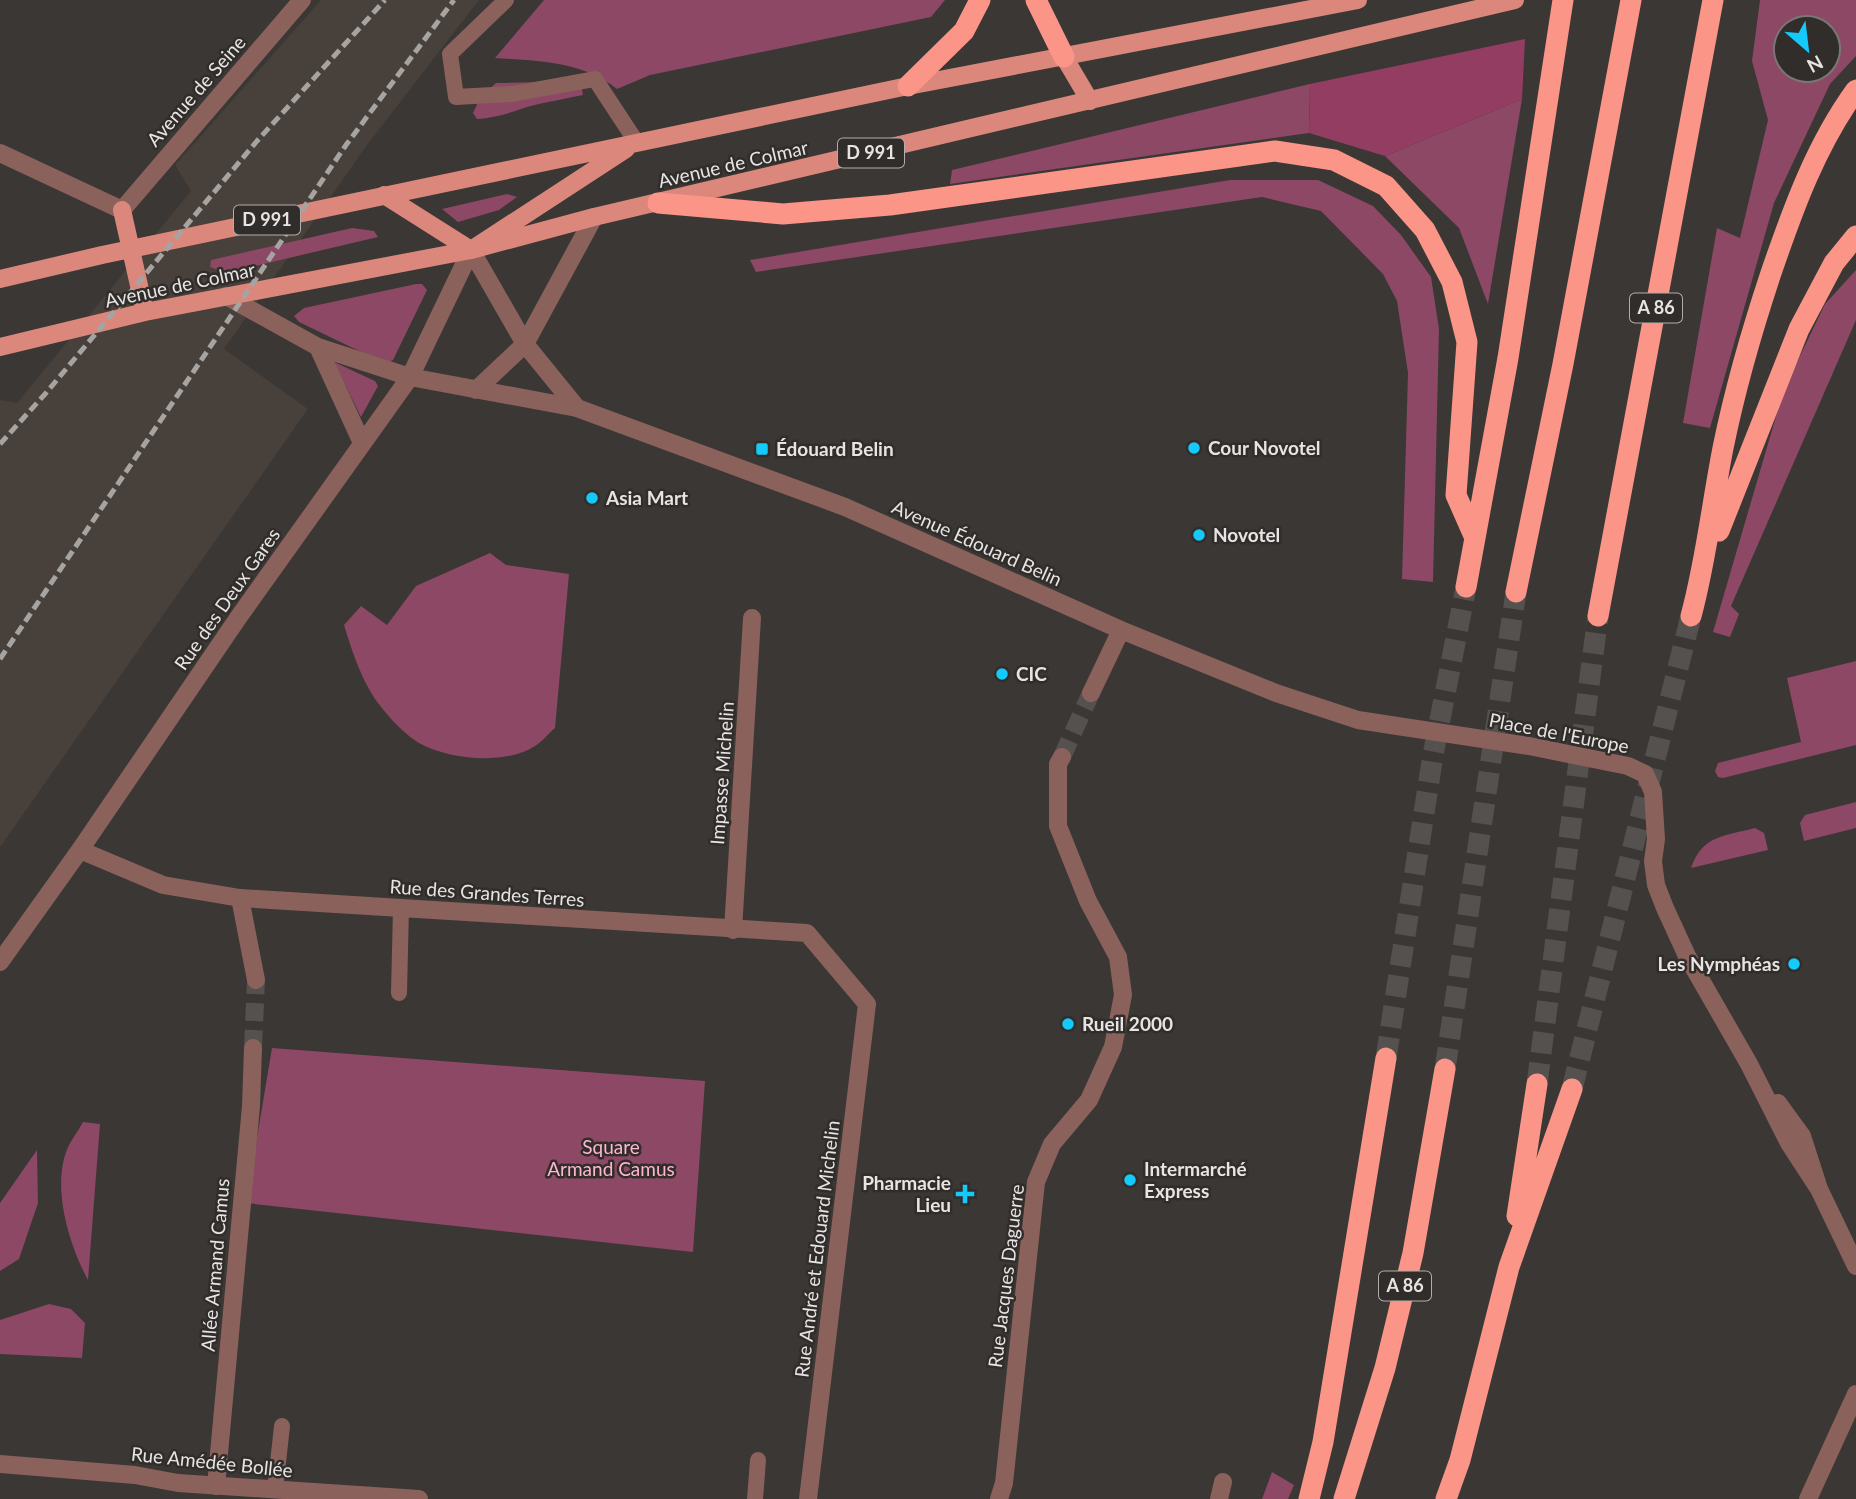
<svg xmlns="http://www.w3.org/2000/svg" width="1856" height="1499" font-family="Lato,sans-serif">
  <rect width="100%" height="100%" fill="#3a3735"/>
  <path fill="#48403a" d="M321,0h158l-112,145 -143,204 84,60 -308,438v-447l17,3 174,-212 -16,-26z"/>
  <path fill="#8c4864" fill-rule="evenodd" d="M544,0h401l-14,17 -281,58 -33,14c-35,-28 -80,-28 -122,-31z
    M1760,0h96v56l-26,28 -56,119 -64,225 -27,-5 34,-195 23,10 28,-118 -16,-59zM1828,28v42h-42v-42z
    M548,82l34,7 1,6c-18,4 -38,7 -56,12 -17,6 -32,11 -50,12l-4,-6 7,-15 16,-15z
    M1310,84l-1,49 -359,51 2,-14z
    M1522,99l-34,205 -29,-76 -74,-72z
    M1230,180h88l55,26 28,29 30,42 8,52 -6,253 -31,-3 6,-206 -11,-72 -14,-27 -62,-63 -59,-14 -506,75 -6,-12z
    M507,194l10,3 -18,13 -41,12 -16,-13z
    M352,228l22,3 4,6 -153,36 -15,-6 1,-7z
    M1856,270v50l-125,286 8,8 -9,23 -17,-5 71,-243 41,-85z
    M416,284h6l5,6 -34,70 -7,4 -87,-42 -5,-6 10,-8z
    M334,362l41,19 3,5 -17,31z
    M490,553l16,12 63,9 -14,154c-7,6 -13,14 -20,18 -29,19 -84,14 -114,-2 -17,-9 -35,-30 -46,-45 -15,-23 -23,-48 -31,-74l17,-19 26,19 29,-39z
    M1856,661v84l-133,33 -5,-1 -3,-6 3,-8 83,-21 -14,-64z
    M1856,802v26l-52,13 -4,-18 5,-8z
    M1755,828l9,5 4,17 -77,18c11,-33 34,-32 64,-40z
    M272,1048l433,33 -12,171 -447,-49z
    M83,1122l17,2 -12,156c-19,-35 -38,-96 -19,-135 4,-8 10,-15 14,-23z
    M37,1150l1,53 -19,56 -19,12v-68z
    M49,1304l22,5 14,14 -3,35 -82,-4v-34z
    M1272,1472l22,13 -6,14h-26z"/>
  <path fill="#943d63" d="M1525,39l-3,60 -137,57 -76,-23 1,-49z"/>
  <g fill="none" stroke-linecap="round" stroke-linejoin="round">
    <path stroke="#54514f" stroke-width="18" stroke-dasharray="18 9" stroke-linecap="butt" d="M253,1048l3,-68"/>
    <path stroke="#54514f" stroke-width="18" stroke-dasharray="18 9" stroke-linecap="butt" d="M1062,757l29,-64"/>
    <path stroke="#54514f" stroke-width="21" stroke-dasharray="21 10" stroke-linecap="butt" d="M1386,1058l47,-303 33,-168
      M1445,1069l71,-477
      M1537,1084l61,-468
      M1572,1089l119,-473"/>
    <path stroke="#8b615b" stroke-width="16" d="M506,0l-56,54 6,43 56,-3 83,-15 42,64
      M399,993l2,-85
      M275,1490l7,-64
      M755,1499l3,-39"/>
    <path stroke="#8b615b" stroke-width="18" d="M240,898l16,82
      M216,1486l35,-380 2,-58"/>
    <path stroke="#8b615b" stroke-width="18" d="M0,153l122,57 180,-210
      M471,250l54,94 52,64
      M226,296l92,51 92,30 167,31 268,99 276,123 155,63 82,27 171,26 99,20 17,8 8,18 3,47 -3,22 3,24 9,23 22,48 62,108 40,79 30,46
      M318,347l44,96
      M476,390l49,-46 69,-127
      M1091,693l30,-63
      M80,850l83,35 77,13 567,35 60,71 -59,495
      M733,930l19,-312
      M0,962l80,-112 158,-232 172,-241 61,-127
      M1778,1103l24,33 17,53 37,77
      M0,1464l135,11 43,8 241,16
      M999,1499l5,-16 32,-301 16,-38 37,-44 24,-53 10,-52 -5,-38 -30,-56 -30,-75v-62l4,-7
      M1219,1499l4,-17
      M1808,1499l48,-105"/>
    <path stroke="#db877c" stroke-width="18" d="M1064,57l26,44
      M384,195l87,55 155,-101
      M122,210l23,102
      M0,279l102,-24 806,-169 450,-86
      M0,347l145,-35 326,-62 123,-33 921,-217"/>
    <path stroke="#fa9588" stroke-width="21" d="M1036,0l28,57
      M908,86l56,-55 16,-31
      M658,203l125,11 107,-9 385,-54 59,9 52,26 39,44 27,52 15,60 -11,153 19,43
      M1719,531l80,-202 35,-66 22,-27
      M1466,587l42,-229 55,-358
      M1516,592l47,-228 68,-364
      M1598,616l115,-616
      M1691,616c15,-55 21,-112 32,-168 12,-59 29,-118 48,-175 22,-64 45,-128 85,-183
      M1517,1216l20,-132
      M1309,1499l14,-57 63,-384
      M1344,1499l41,-131 28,-115 32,-184
      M1446,1499l14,-39 49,-193 63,-178"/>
    <path stroke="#a6a4a2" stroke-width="5" stroke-dasharray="10 5" stroke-linecap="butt" d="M0,444l46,-51 211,-252 128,-141
      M0,659l346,-514 108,-145"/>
  </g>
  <g fill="#14cafb" stroke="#302d2b" stroke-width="2.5">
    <circle cx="1194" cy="448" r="7"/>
    <rect x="755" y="442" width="14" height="14" rx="3.5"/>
    <circle cx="592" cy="498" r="7"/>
    <circle cx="1199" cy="535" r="7"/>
    <circle cx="1002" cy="674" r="7"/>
    <circle cx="1794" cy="964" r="7"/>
    <circle cx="1068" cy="1024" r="7"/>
    <circle cx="1130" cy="1180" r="7"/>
    <path d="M961.5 1183.5h7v7h7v7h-7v7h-7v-7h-7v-7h7z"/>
  </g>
  <g text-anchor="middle" stroke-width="5" stroke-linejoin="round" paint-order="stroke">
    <g fill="#302d2b" stroke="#b0aeac" stroke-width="2">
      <rect x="838" y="138.5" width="66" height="29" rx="5"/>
      <rect x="234" y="205.5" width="66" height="29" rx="5"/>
      <rect x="1630" y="293.5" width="52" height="29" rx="5"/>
      <rect x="1379" y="1271.5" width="52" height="29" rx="5"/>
    </g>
    <g font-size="18" font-weight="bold" fill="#e7e5e4">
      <text x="871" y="159">D 991</text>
      <text x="267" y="226">D 991</text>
      <text x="1656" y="314">A 86</text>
      <text x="1405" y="1292">A 86</text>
    </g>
    <g font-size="19" fill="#e7e5e4" stroke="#302d2b">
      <text transform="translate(196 91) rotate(-49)" y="7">Avenue de Seine</text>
      <text transform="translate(733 164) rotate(-13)" y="7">Avenue de Colmar</text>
      <text transform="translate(180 285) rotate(-12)" y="7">Avenue de Colmar</text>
      <text transform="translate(977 543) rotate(24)" y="7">Avenue Édouard Belin</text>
      <text transform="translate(227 599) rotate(-55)" y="7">Rue des Deux Gares</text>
      <text transform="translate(1559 733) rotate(11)" y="7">Place de l'Europe</text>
      <text transform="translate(722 773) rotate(-86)" y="7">Impasse Michelin</text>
      <text transform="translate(487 893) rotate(4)" y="7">Rue des Grandes Terres</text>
      <text transform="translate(817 1249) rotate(-83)" y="7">Rue André et Edouard Michelin</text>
      <text transform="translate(215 1265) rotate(-85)" y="7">Allée Armand Camus</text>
      <text transform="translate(1006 1276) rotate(-83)" y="7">Rue Jacques Daguerre</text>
      <text transform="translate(212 1462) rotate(6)" y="7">Rue Amédée Bollée</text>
    </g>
    <g font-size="19" font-weight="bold" fill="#e7e5e4" stroke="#302d2b" text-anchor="start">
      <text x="1208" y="455">Cour Novotel</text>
      <text x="776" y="456">Édouard Belin</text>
      <text x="606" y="505">Asia Mart</text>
      <text x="1213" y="542">Novotel</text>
      <text x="1016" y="681">CIC</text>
      <text x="1780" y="971" text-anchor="end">Les Nymphéas</text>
      <text x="1082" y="1031">Rueil 2000</text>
      <text x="1144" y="1176">Intermarché<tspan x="1144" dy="22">Express</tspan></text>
      <text x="951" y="1190" text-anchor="end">Pharmacie<tspan x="951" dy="22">Lieu</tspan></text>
    </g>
    <g font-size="19" fill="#ffb5d0" stroke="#302d2b">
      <text x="611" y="1154">Square<tspan x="611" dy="22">Armand Camus</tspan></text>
    </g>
  </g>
  <g transform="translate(1807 49) rotate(152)"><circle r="33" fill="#302d2b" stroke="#797775" stroke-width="2"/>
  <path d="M0-5L12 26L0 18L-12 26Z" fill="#14cafb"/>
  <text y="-10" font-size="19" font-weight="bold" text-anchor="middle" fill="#e7e5e4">N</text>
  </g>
</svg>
